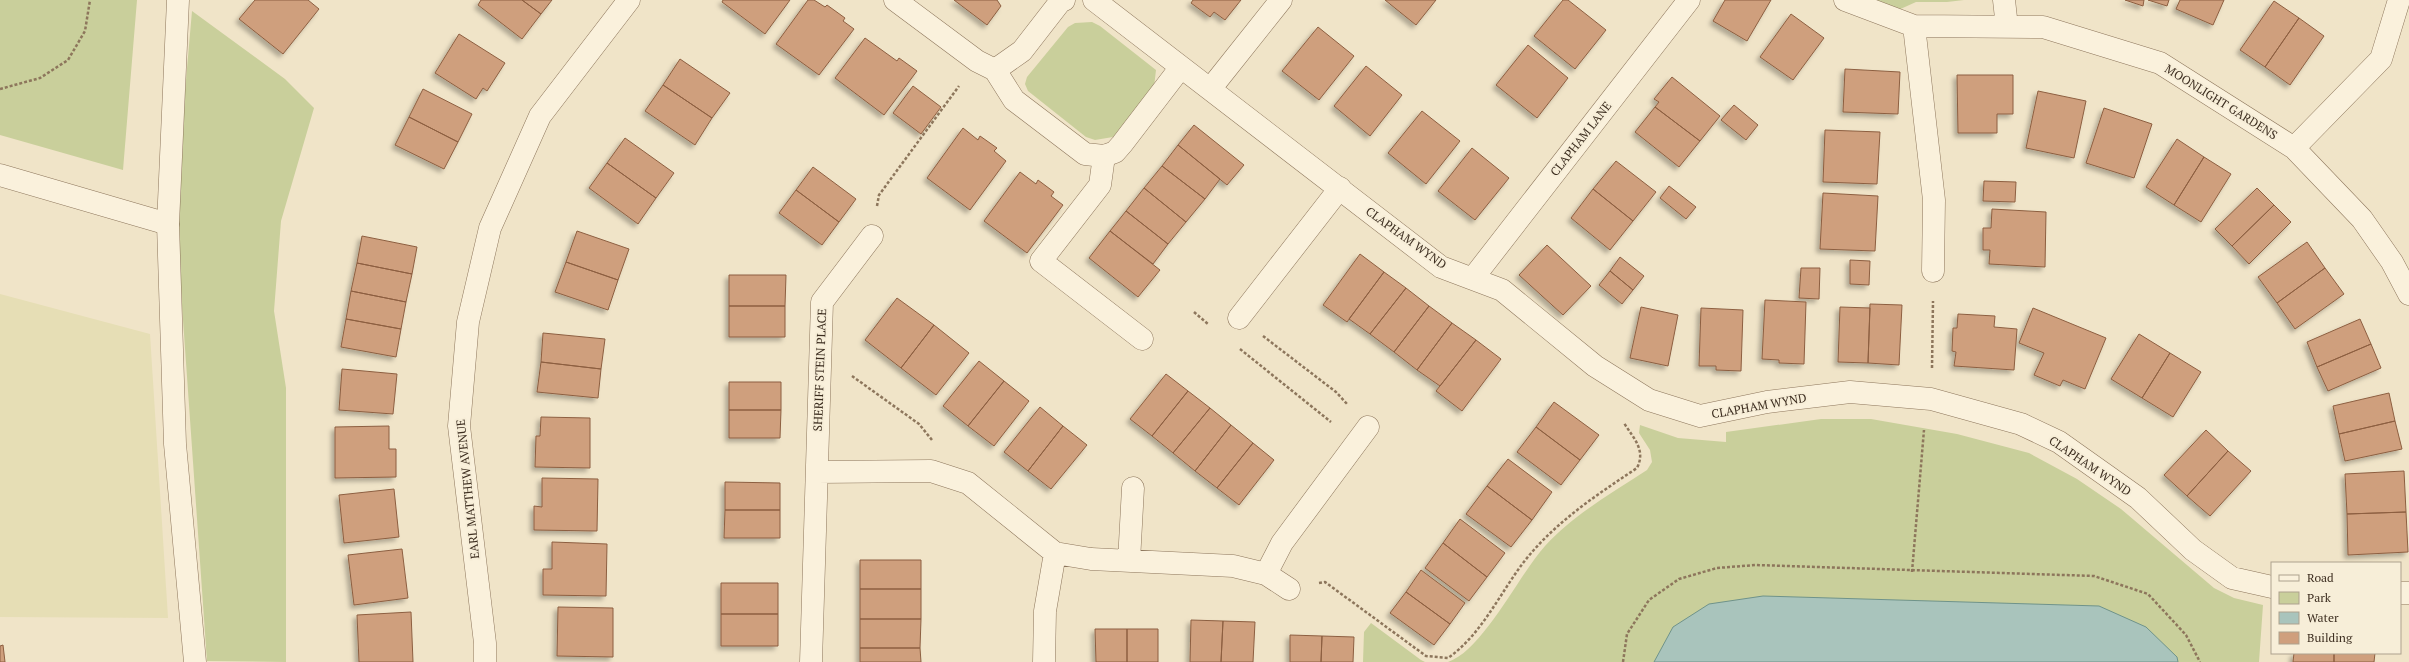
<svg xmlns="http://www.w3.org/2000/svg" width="2409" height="662" font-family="'PT Serif',serif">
  <defs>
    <filter id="shadow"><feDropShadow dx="-3.5" dy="3.5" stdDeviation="2" flood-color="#0004"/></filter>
  </defs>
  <rect width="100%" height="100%" fill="#f0e4c8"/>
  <path fill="#e6deb5" d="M0,294l150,40 18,284 -168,-1z"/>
  <path fill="#c9cf9b" d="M0,0h137l-14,170 -123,-35z
    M1874,0h90l-17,2h-31l-20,9z
    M192,11l93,68 29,29 -33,113 -7,90 12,77v274l-79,-1 -32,-455z
    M1092,22l8,4 56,44 -2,17 -41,50 -18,3 -9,-3 -58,-46 -3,-7 2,-7 41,-50 7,-4z
    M1821,419h50l86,15 72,19 48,26 44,30 93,79 20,10 29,7 -4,57h-811c35,-12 70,-86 97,-116 28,-31 67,-53 102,-76l5,-8 -2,-12 -11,-17 1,-8 38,13 48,4v-10z
    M1371,623l50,37 4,2h-62l1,-30z"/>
  <path fill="#a9c4bc" stroke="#6f938a" d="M1763,596l336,10 47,21 31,30 1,5h-524l19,-35 36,-23z"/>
  <path fill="#cf9f7d" stroke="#8d5f41" filter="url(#shadow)" d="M255,0h53l11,9 -36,45 -44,-35z
    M481,0h41l19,14 -19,25 -44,-34z
    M522,0h30l-11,14z
    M723,0h67l-25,34 -43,-32z
    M808,0h6l11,7 2,-2 18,13 -2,3 11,8 -35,46 -43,-31z
    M954,0h43l4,6 -14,19z
    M1193,0h48l-16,20 -11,-8 -4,5 -19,-14z
    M1385,0h51l-20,25z
    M1563,0h5l38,30 -31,39 -41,-33z
    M1725,0h46l-24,41 -34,-20z
    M2125,0h19l-1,6z
    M2148,0h21l-2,6z
    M2180,0h44l-11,25 -37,-16z
    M2274,1l25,17 -34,49 -25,-17z
    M1791,14l33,24 -31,42 -33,-23z
    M2299,18l25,18 -34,49 -25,-18z
    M1318,27l36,29 -35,44 -37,-29z
    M459,34l46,29 -18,28 -4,-3 -7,11 -41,-26z
    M865,38l32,23 2,-3 18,13 -33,44 -49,-37z
    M1528,45l40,33 -31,40 -41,-33z
    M680,59l50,34 -18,25 -49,-33z
    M1366,66l36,29 -32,41 -36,-30z
    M1845,69l55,3 -2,42 -55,-2z
    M1957,75h56v39h-16v19h-39z
    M1672,77l48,39 -20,25 -45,-34 4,-5 -5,-3z
    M663,85l49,33 -17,27 -50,-34z
    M913,86l28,21 -20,27 -28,-21z
    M423,89l49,25 -14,28 -49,-25z
    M2038,91l48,10 -12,57 -48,-10z
    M1734,105l24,20 -12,15 -25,-20z
    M1655,107l45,34 -21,26 -44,-35z
    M2104,108l48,16 -18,54 -48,-15z
    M1422,111l38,30 -34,43 -38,-31z
    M409,117l49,25 -14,27 -49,-24z
    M1194,125l50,40 -17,20 -49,-40z
    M963,128l15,12 2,-4 17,12 -3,3 12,10 -36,49 -43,-32z
    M1825,130l55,2 -3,52 -54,-2z
    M625,138l49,35 -18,25 -49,-35z
    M2177,139l27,18 -30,48 -28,-18z
    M1178,145l42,34 -15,20 -43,-33z
    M1472,148l37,30 -34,42 -37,-29z
    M2204,157l27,17 -30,48 -27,-17z
    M1616,161l40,31 -23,29 -40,-32z
    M607,163l49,35 -18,26 -49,-36z
    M1162,166l43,33 -19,23 -42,-34z
    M813,167l43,32 -17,23 -43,-32z
    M1020,172l16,12 2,-4 16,12 -3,4 12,9 -36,48 -43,-32z
    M1984,181l32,1 -1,20 -32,-1z
    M1669,186l27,21 -10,12 -26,-21z
    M1144,188l42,34 -18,22 -42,-33z
    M2257,188l17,17 -42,41 -17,-17z
    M1593,189l40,32 -23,29 -39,-32z
    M796,190l43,32 -17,23 -43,-32z
    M1823,193l55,3 -3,55 -55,-2z
    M2274,205l17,17 -42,42 -17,-18z
    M1992,209l54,3 -1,55 -56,-3 1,-14h-7v-22h8z
    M1126,211l42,33 -15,20 -43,-33z
    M577,231l52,18 -11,31 -52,-18z
    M1110,231l50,39 -22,27 -49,-39z
    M362,236l55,11 -5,27 -55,-11z
    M2307,242l18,26 -48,35 -19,-26z
    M1547,245l44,41 -28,29 -44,-40z
    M1360,254l24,18 -37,50 -24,-17z
    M1620,257l24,19 -11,14 -23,-19z
    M1850,260l20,1 -1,24 -19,-1z
    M566,262l52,18 -10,30 -53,-18z
    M357,263l55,11 -6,28 -55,-11z
    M1801,268h19l-1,31 -20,-1z
    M2325,268l19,26 -49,35 -18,-26z
    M1610,271l23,19 -11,14 -23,-19z
    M1384,272l22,16 -36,46 -21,-15z
    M729,275h57l-1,31h-56z
    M1406,288l23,18 -35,46 -24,-18z
    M351,291l55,11 -5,27 -55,-10z
    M897,298l37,27 -33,43 -36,-28z
    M1765,300l41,2 -2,62 -25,-1v-3l-17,-1z
    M1870,304l32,1 -3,60 -31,-2z
    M729,306h56v31h-56z
    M1429,306l23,17 -35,47 -23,-18z
    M1641,307l37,8 -10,51 -38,-8z
    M1840,307l30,1 -2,55 -30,-1z
    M1701,308l42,2 -2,61 -25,-1v-4h-17z
    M2033,308l73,30 -21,51 -22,-9 -3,6 -26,-11 10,-22 -25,-10z
    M1958,314l37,2 -1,11 23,2 -3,41 -60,-4 2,-14 -4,-1 1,-23h4z
    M346,319l55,10 -5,28 -55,-10z
    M2360,319l11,25 -54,23 -10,-25z
    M1452,323l24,17 -36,46 -23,-16z
    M934,325l35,28 -33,42 -35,-27z
    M543,333l62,6 -4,30 -60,-7z
    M2139,334l31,19 -28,45 -31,-19z
    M1476,340l25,19 -39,52 -26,-20z
    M2371,344l10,24 -53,23 -11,-24z
    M2170,353l31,19 -28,45 -31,-19z
    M979,361l25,20 -36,45 -25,-20z
    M541,362l60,7 -3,29 -61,-6z
    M342,369l55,5 -4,40 -54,-4z
    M1166,374l22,17 -36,45 -22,-17z
    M1004,381l25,20 -35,45 -26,-20z
    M729,382h52v28h-52z
    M1188,391l22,17 -37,45 -21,-17z
    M2389,393l6,28 -56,13 -6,-28z
    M1554,402l45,33 -19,25 -44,-33z
    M1040,407l23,19 -35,45 -24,-19z
    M1210,408l21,17 -36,46 -22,-18z
    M729,410h52l-1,28h-51z
    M541,417l49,1v50l-55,-1 1,-31h4z
    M2395,421l7,28 -57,12 -6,-27z
    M1231,425l22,18 -36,45 -22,-17z
    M389,426v23h7v28l-61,1v-51z
    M1063,426l24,19 -36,44 -23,-18z
    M1536,427l44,33 -19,25 -44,-33z
    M2206,430l22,21 -41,45 -23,-21z
    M1253,443l21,17 -35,45 -22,-17z
    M2228,451l23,20 -41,45 -23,-20z
    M1508,459l44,33 -20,28 -45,-34z
    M2404,471l2,41 -59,2 -2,-40z
    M542,478l56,1 -1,52 -63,-1v-24l8,1z
    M725,482l55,1v27h-55z
    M1487,486l45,34 -21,27 -45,-33z
    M394,489l5,48 -55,6 -5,-48z
    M725,510h55v28h-56z
    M2406,512l2,40 -60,3 -1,-41z
    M1460,519l45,34 -18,24 -44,-34z
    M552,542l55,2 -1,52 -63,-1v-26h9z
    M1443,543l44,34 -18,24 -44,-33z
    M402,549l6,49 -54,7 -6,-50z
    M860,560h61v29h-61z
    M1421,570l44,33 -15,21 -44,-32z
    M721,583h57v31h-57z
    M860,589h61v30h-61z
    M1406,592l44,32 -16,21 -44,-32z
    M558,607l55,1v49l-56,-1z
    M411,612l2,50h-54l-2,-47z
    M721,614h57v32h-57z
    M860,619h61l-1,29h-60z
    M1191,620l32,1 -2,41h-31z
    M1223,621l32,1 -2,40h-32z
    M1095,629h32v33h-31z
    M1127,629h31v33h-31z
    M1290,635l32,1 -1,26h-31z
    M1322,636l32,1 -1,25h-32z
    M3,645l2,17h-5v-16z
    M860,648h60l1,14h-61z
    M2294,653h40v9h-41z
    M2334,653h41l-1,9h-40z"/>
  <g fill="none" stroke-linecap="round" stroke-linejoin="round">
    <defs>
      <path id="service" d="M1104,156l-4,29 -59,76 101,78
        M0,175l168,49
        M1239,318l101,-130
        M1266,574l16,-31 86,-116"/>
      <path id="minor" d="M178,0l-10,224 7,220 20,218
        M895,0l82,61 18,9 27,-19 38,-49 4,-2
        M1094,0l347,267 61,23 93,76 54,34 51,16 67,-14 83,-10 81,7 90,25 38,18 79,56 55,52 39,28 40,9
        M1845,0l69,26 129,1 117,36 134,85 68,71 30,43 17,32
        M2004,0l3,27
        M1914,26l20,174 -1,71
        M995,70l19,30 71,54 19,2 11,-4 7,-8 59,-77
        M1211,88l70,-88
        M2294,148l87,-89 18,-59
        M1473,278l216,-278
        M817,472l114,-1 37,12 87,70 36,6 142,7 33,8 23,15
        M1129,561l4,-73
        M2400,593h9
        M485,662v-19l-26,-217 9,-104 22,-94 50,-112 89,-116
        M811,662l11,-360 50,-66
        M1044,662l1,-51 10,-58"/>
    </defs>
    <use href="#service" stroke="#8d765c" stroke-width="23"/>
    <use href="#minor" stroke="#8d765c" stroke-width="23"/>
    <path stroke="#8d765c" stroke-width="2.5" stroke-dasharray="3 2" stroke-linecap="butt" d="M0,89l40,-11 28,-18 17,-29 5,-31
      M877,206l2,-11 80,-109
      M1194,312l14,12
      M1263,336l73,56 12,13
      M1240,349l91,73
      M1932,368l1,-67
      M852,376l67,48 13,16
      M1912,572l12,-142
      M1319,583l6,-1 101,74 22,2c33,-23 51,-63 75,-95 31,-40 72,-67 114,-95 9,-18 -3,-29 -13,-45
      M1623,662l4,-28 22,-34 30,-21 38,-11 39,-3 338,11 54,18 38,41 14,27"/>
    <use href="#service" stroke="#faf1dc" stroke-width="22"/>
    <use href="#minor" stroke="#faf1dc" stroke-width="22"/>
  </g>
  <g text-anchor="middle" stroke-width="4" stroke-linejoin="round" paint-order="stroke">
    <g font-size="12" fill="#3d2e20" stroke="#f7eed8">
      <text transform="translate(2221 102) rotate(32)" y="4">MOONLIGHT GARDENS</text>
      <text transform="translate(1581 139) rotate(-52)" y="4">CLAPHAM LANE</text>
      <text transform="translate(1406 238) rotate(36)" y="4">CLAPHAM WYND</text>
      <text transform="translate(820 370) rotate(-88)" y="4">SHERIFF STEIN PLACE</text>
      <text transform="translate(1759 406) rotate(-10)" y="4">CLAPHAM WYND</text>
      <text transform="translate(2090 466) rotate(34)" y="4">CLAPHAM WYND</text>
      <text transform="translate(468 489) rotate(-96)" y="4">EARL MATTHEW AVENUE</text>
    </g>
  </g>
  <rect x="2271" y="562" width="130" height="92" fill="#f7eed8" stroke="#ada18e"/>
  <rect x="2279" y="575" width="20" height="6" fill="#faf1dc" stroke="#ada18e"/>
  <text x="2307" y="582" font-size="12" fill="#3d2e20">Road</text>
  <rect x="2279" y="592" width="20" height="12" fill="#c9cf9b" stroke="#ada18e"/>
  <text x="2307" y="602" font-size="12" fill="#3d2e20">Park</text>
  <rect x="2279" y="612" width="20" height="12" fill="#a9c4bc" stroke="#ada18e"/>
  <text x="2307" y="622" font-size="12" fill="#3d2e20">Water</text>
  <rect x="2279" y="632" width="20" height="12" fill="#cf9f7d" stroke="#ada18e"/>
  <text x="2307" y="642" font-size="12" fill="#3d2e20">Building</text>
</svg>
